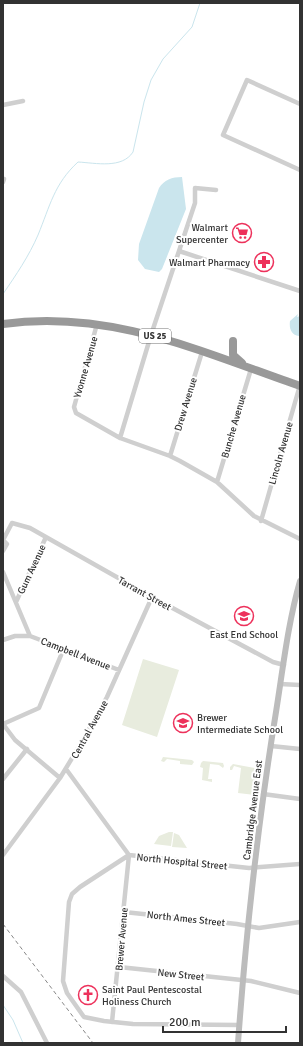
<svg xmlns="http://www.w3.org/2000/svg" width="303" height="1046" font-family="Signika,sans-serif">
  <rect width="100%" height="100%" fill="#fff"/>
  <path fill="#e8ecde" d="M143,659l36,11 -22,67 -35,-12z
    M163,757l29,3 2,2 -2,3 -12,-1v-3l-13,-2 -3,3 -3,-1z
    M203,761l20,2 1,3 -1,2 -4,-3 -9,-1 -2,15h4v3l-10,-2 1,-12 -3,-1 1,-4z
    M233,764l27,5 -5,26 -17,-2 3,-25 -7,-2 -2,4h-2v-3z
    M169,832h4l-2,14 -17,-2 5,-8z
    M174,833l5,2 8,13 -15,-1z"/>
  <path fill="#cae5ed" d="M182,177l4,32 -24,60 -3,3 -14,-3 -7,-9 1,-16 20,-56c5,-8 13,-11 23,-11z
    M298,314l-1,3 3,-1 -1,20c-8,-1 -10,-8 -9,-15z"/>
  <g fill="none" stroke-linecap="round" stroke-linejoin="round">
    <path stroke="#cae5ed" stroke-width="1" d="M3,294c13,-19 26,-38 35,-59 12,-29 16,-51 40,-73 18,1 44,7 55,-10l11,-50 7,-22 12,-21 29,-32 8,-24
      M3,1005l10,15 10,23"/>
    <path stroke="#cfcfcf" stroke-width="4.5" d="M300,104l-53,-24 -24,55 77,35
      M3,105l20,-4
      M3,182l1,-3
      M179,251l16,-48v-15l21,2
      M97,324l-23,83 2,6 44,25 50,18 10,5 37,21 37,34 46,23
      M120,438l31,-103 28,-84 121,40
      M170,456l32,-104
      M217,482l34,-113
      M261,521l39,-136
      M3,551l4,-7 -4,-4 9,-17 18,5 122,69 121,65 11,3
      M3,572l27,64 89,34
      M16,602l30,-65
      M3,640l12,-4h15
      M280,684l20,1
      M3,724l36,-16 25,-60
      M3,724l12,16 45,38
      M271,746l29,3
      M66,769l63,86 -17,167
      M3,779l24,-30
      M263,794l37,5
      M3,855l57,-77 20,-33 27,-48 45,-100
      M124,912l113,12 22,4 41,-6
      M119,967l132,14 49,12
      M3,976l18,16 26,51
      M239,1025l-106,-1 -29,-3 -20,-4 -17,-24 -4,-12 6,-79 3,-8 8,-7 49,-32 120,13 51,-4"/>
    <path stroke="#bcbcbc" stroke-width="6" d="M238,1043c8,-111 20,-221 38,-331 7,-44 12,-89 24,-131"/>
    <path stroke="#999" stroke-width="8" d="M3,324c107,-15 199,28 297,62
      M233,341v14l9,8"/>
    <path stroke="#878787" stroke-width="1" stroke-dasharray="4 3" stroke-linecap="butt" d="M3,924l90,119"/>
  </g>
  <defs>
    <symbol id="supermarket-ring" viewBox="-11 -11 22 22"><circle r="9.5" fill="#fff" stroke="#ed315b" stroke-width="1.5"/><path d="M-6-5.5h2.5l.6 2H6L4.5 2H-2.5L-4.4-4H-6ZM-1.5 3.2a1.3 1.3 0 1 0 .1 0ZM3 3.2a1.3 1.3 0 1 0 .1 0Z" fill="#ed315b"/></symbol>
    <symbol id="pharmacy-ring" viewBox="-11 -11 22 22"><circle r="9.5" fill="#fff" stroke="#ed315b" stroke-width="1.5"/><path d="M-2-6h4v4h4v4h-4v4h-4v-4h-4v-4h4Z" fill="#ed315b"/></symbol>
    <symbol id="school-ring" viewBox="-11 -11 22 22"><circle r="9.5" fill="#fff" stroke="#ed315b" stroke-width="1.5"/><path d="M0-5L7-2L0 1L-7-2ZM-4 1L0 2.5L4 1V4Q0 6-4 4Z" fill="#ed315b"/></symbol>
    <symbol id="church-ring" viewBox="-11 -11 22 22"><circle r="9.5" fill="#fff" stroke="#ed315b" stroke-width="1.5"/><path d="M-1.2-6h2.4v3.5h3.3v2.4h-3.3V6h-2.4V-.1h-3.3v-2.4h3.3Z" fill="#ed315b"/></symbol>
  </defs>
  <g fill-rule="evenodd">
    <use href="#supermarket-ring" x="231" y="222" width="22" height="22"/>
    <use href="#pharmacy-ring" x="253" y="251" width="22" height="22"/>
    <use href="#school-ring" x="233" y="605" width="22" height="22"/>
    <use href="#school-ring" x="172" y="712" width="22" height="22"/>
    <use href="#church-ring" x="77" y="984" width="22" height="22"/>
  </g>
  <g text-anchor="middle" stroke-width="4" stroke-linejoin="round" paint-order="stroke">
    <rect fill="#fff" stroke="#707070" stroke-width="1" x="139" y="329" width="32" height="14" rx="3"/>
    <g font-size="9" font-weight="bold" fill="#323232">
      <text x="155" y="339">US 25</text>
    </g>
    <g font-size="10" fill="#323232" stroke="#fff" text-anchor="end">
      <text x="228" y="231">Walmart<tspan x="228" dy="12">Supercenter</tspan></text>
      <text x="250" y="266">Walmart Pharmacy</text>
      <text x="244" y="638" text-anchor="middle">East End School</text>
      <text x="197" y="721" text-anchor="start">Brewer<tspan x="197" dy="12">Intermediate School</tspan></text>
      <text x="102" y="993" text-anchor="start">Saint Paul Pentescostal<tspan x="102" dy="12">Holiness Church</tspan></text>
    </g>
    <g font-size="10" fill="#323232" stroke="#fff">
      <text transform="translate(85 367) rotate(-74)" y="4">Yvonne Avenue</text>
      <text transform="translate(185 404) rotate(-73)" y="4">Drew Avenue</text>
      <text transform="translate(233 426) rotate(-74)" y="4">Bunche Avenue</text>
      <text transform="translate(280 453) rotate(-74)" y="4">Lincoln Avenue</text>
      <text transform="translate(31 569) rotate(-65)" y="4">Gum Avenue</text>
      <text transform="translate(145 593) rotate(29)" y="4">Tarrant Street</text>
      <text transform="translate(76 653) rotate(21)" y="4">Campbell Avenue</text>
      <text transform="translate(89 729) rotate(-61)" y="4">Central Avenue</text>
      <text transform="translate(252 810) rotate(-83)" y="4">Cambridge Avenue East</text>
      <text transform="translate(182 861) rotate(6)" y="4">North Hospital Street</text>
      <text transform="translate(186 918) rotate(6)" y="4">North Ames Street</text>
      <text transform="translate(121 939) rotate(-85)" y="4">Brewer Avenue</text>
      <text transform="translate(181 974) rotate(6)" y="4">New Street</text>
    </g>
  </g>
  <rect width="303" height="1046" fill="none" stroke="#323232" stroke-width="8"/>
  <path d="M163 1026v6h123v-6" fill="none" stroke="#323232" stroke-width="2"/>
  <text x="169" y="1026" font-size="12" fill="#323232" stroke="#ffffff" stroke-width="3" paint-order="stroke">200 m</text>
</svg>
